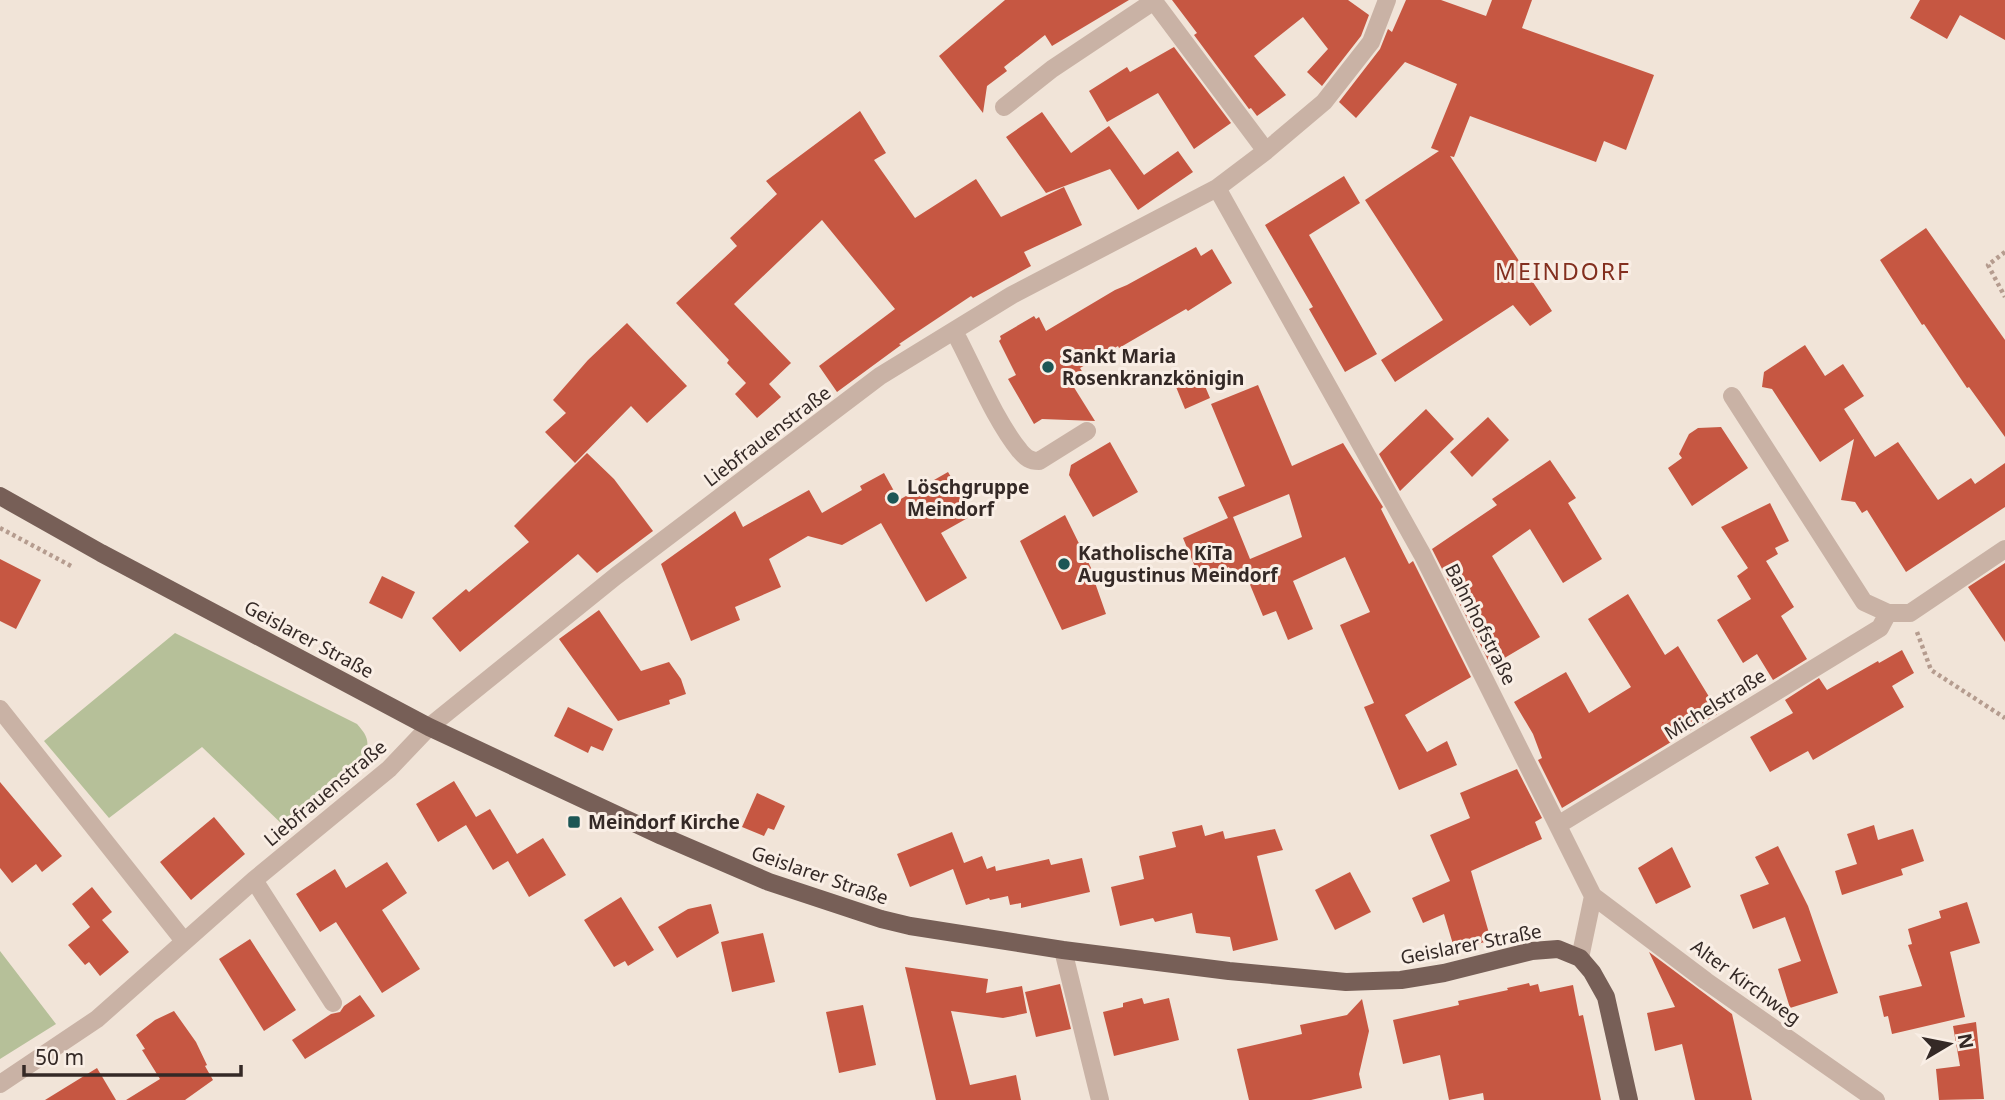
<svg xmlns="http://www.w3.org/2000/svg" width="2005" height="1100" font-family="'Noto Sans',sans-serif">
  <rect width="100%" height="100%" fill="#f1e4d8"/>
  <path fill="#b6c099" d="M175,633l182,91c7,8 12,14 10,24 -3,23 -62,65 -81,80l-84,-81 -93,71 -65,-77z
    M0,951l56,73 -56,35z"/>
  <path fill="#c65742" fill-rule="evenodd" d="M1005,0h124l-77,46 -7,-11 -41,32 3,4 -20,15 -4,27 -44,-57z
    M1172,0h176l21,15 -8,21 -39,50 -15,-14 21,-23 -25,-32 -49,39 32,39 -29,21 -6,-8 -2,1 -55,-74 3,-2z
    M1406,0h35l45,16 6,-16h40l-10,28 132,47 -28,75 -22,-9 -8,21 -126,-46 -16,41 -4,-1 102,155 -22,15 -17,-21 -118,77 -14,-22 62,-40 -78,-120 74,-49 -8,-3 26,-64 -52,-22 -49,56 -17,-16 41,-53 8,-20 4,3z
    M1920,0h85v40l-45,-25 -13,24 -37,-21z
    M1174,47l57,76 -37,26 -36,-56 -51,29 -18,-31 38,-24 3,5z
    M860,111l26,42 -12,7 41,58 61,-39 25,38 63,-30 18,38 -58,27 7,14 -58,32 -2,-2 -72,48 2,1 -64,47 -18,-26 76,-57 -73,-89 -88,84 57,59 -22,21 12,13 -24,21 -22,-24 11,-11 -19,-20 2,-3 -53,-57 61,-57 -7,-8 47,-44 -11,-13z
    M1042,112l29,41 38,-27 35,49 34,-24 15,21 -55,38 -28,-41 -64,24 -40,-56z
    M1344,176l16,27 -51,32 68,119 -32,18 -36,-63 4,-2 -48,-82z
    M1926,228l79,112v97l-36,-50 -2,1 -43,-64 -2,1 -42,-65z
    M1196,247l5,9 11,-7 20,34 -44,28 -2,-2 -67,39 -1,-2 -38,22 3,5 -13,8 25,40 -53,-2 -8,5 -26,-45 8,-4 -17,-34 2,-2 -1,-3 34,-20 2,3 3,-2 7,14 69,-41 12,-5z
    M627,323l60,63 -40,37 -16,-17 -56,57 -30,-31 21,-19 -13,-13 35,-40z
    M1805,345l20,31 18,-12 21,32 -20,13 31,48 23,-15 40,58 33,-22 4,6 30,-21v44l-99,65 -39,-62 -5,3 -7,-11 -14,-2 13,-61 -34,23 -48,-73 -10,-2 2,-15z
    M1199,372l11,26 -25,11 -11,-27z
    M1258,385l34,81 51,-23 40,64 -2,2 28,55 4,-3 58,116 -66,38 22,37 20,-11 10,24 -58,25 -35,-83 10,-4 -34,-78 30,-13 -25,-55 -52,24 20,48 -25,11 -12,-29 -13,5 -17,-41 -12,4 -5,-12 -29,12 -17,-41 45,-20 -10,-21 27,-11 -34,-82zM1289,494l13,43 -52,22 -17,-42z
    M1426,409l28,30 -54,52 -21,-37z
    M1488,417l21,23 -37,37 -22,-25z
    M1721,427l27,41 -56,38 -24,-38 14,-10 -3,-4 10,-20 9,-6z
    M1110,442l28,50 -45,25 -24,-42 2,-10z
    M587,453l27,26 39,52 -56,42 -19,-19 -118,98 -28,-34 34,-29 3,3 60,-50 -15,-16z
    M1550,460l26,38 -8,5 34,56 -39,24 -33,-54 -38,27 48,81 -49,29 -59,-117 65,-44 -5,-6z
    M948,472l25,43 -32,18 26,45 -41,24 -45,-79 -39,22 -34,-9 -39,23 12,28 -46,20 5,13 -49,21 -30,-77 74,-53 8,16 66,-37 13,23 40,-23 -2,-4 24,-13 15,27z
    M1770,503l19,38 -14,7 3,6 -12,7 28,46 -13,9 26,43 -34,21 -16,-26 -14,9 -26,-43 34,-21 -14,-23 11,-8 -27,-41z
    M1065,515l30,61 -2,1 13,37 -44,16 -42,-89z
    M0,559l41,21 -25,49 -16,-8z
    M2005,563v79l-37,-55z
    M382,576l33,16 -13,27 -33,-16z
    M1628,594l37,61 13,-9 41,67 -157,95 -24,-48 4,-2 -9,-24 -19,-32 52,-30 23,41 42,-26 -43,-68z
    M599,610l42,61 28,-9 12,17 5,15 -17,6 1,4 -52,17 -59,-82z
    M1902,650l12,23 -22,13 12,21 -91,53 -5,-9 -38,21 -20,-35 43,-24 -8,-13 34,-22 8,12 51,-29 1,2z
    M568,707l45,22 -10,22 -12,-5 -3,7 -34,-17z
    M1517,769l25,49 -7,4 7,17 -71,32 20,69 -36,11 -11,-37 -21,9 -11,-25 38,-17 -20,-46 40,-17 -10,-25z
    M454,781l22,36 14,-8 27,45 26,-16 23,37 -37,22 -21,-36 -15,9 -27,-45 -28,17 -22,-38z
    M0,782l62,74 -20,16 -6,-8 -24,19 -12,-15z
    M757,793l28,13 -11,24 -6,-2 -4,8 -22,-9z
    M214,817l31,37 -54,46 -31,-38z
    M1202,825l3,11 18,-5 2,8 50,-10 8,21 -26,6 21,84 -45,11 -3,-14 -34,-4 -4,-20 -37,9 -2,-4 -33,8 -9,-39 33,-8 -5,-23 37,-9 -4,-15z
    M1874,825l4,15 35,-11 11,32 -23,8 2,6 -61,20 -7,-24 22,-7 -10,-30z
    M952,832l12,31 18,-7 5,13 8,-3 1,5 53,-12 2,6 31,-7 8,34 -69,16v-5l-11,2 -2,-9 -18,4 -1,-2 -23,7 -13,-36 -43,18 -13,-33z
    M1778,846l30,60 30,87 -48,15 -12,-39 23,-8 -16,-44 -32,12 -13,-34 29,-11 -14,-27z
    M1672,847l19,40 -35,17 -18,-36z
    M387,862l20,31 -25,17 38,59 -38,24 -46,-71 -16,10 -24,-38 39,-25 11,19z
    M1350,872l21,40 -36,18 -20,-40z
    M92,887l20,25 -10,8 27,32 -29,24 -11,-14 -4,3 -17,-20 22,-18 -18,-23z
    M621,897l33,53 -26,16 -3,-5 -11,6 -30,-47z
    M1967,902l13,41 -30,9 15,65 -73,17 -4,-18 -4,1 -5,-21 43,-10 -14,-41 4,-1 -4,-15 33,-11 -2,-7z
    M711,904l8,29 -42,25 -19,-31 30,-18z
    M763,933l12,49 -43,10 -11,-50z
    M250,939l46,71 -32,21 -45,-72z
    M1649,952l83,62 20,86h-57l-13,-56 -27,7 -8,-38 28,-6z
    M905,967l83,12 -2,14 36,-7 5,27 -24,5 -52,-7 19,74 46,-10 5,25h-85z
    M1529,983l1,3 8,-2 2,8 33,-7 6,31 4,-1 18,85h-117l-1,-7 -34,7 -9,-45 -37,9 -10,-44 66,-15 -1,-4 50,-11 -1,-2z
    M1060,984l11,45 -35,8 -11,-45z
    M360,995l15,21 -70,43 -13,-19 39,-26 9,-2 4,-6z
    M1142,998l2,6 25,-6 10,42 -65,16 -11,-44 20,-5v-4z
    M1362,999l7,32 -10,43 3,14 -51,12h-62l-12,-51 65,-15 -2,-9 47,-10z
    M863,1005l13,60 -37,8 -13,-61z
    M174,1011l22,31 11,23 -2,1 8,14 -28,20h-59l34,-21 -18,-29 3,-1 -9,-14 19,-15z
    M1976,1022l8,77 -45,1 -3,-31 24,-3 -7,-40z
    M97,1068l19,32h-71z"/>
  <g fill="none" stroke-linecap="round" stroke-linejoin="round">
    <path stroke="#b59c8f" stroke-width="4.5" stroke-dasharray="3.5 3.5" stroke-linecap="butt" d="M2005,252l-17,13 17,32
      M0,528l73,39
      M1917,632l14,38 74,48"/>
    <path stroke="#c9b2a5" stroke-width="18" d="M1153,0l113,151
      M1004,107l48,-38 102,-68
      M1217,188l205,366 171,342 -13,62
      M954,331c20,37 40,88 66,120 6,7 10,10 19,10l48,-30
      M1732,396l132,206 24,11
      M0,709l184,232
      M1558,825l322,-197 8,-15h22l95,-64
      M254,880l79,123
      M1593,896l113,85 170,119
      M1063,950l37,150
      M0,1084l97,-65 157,-139 135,-111 40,-42 187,-151 264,-200 132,-81 205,-107 49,-37 58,-49 47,-60 16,-42"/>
    <path stroke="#775f57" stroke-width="18" d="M0,496l101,57 328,174 233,109 107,46 112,37 29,7 153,24 166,21 117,11 55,-2 43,-7 88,-22 26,-2 22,9 12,14 14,25 23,103"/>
  </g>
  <g fill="#1c5655" stroke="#f9eee5" stroke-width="2.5">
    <circle cx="1048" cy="367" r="7"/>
    <circle cx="893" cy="498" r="7"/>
    <circle cx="1064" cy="564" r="7"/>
    <rect x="567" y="815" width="14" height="14" rx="3.5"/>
  </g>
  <g text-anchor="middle" stroke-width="6" stroke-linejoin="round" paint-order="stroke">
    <g font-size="19" font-weight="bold" fill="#342926" stroke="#f9eee5" text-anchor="start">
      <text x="1062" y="363">Sankt Maria<tspan x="1062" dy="22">Rosenkranzkönigin</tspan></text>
      <text x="907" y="494">Löschgruppe<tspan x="907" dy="22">Meindorf</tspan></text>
      <text x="1078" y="560">Katholische KiTa<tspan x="1078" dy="22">Augustinus Meindorf</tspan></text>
      <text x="588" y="829">Meindorf Kirche</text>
    </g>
    <g font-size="19" fill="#342926" stroke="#f9eee5">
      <text transform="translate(767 436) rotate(-37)" y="7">Liebfrauenstraße</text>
      <text transform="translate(1481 624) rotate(63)" y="7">Bahnhofstraße</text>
      <text transform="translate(309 639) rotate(28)" y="7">Geislarer Straße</text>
      <text transform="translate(1715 704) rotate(-32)" y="7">Michelstraße</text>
      <text transform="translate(325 793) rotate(-40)" y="7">Liebfrauenstraße</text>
      <text transform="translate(820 875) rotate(19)" y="7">Geislarer Straße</text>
      <text transform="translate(1471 944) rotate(-11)" y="7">Geislarer Straße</text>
      <text transform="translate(1746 982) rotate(36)" y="7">Alter Kirchweg</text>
    </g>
    <g font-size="23" letter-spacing="2" fill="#832f1f" stroke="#f9eee5">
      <text x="1563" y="280">MEINDORF</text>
    </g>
  </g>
  <g transform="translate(1949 1044) rotate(80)" stroke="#f9eee5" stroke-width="5" paint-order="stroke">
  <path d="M0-5L12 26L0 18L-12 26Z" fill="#342926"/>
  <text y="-10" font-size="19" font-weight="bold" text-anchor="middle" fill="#342926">N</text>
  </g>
  <path d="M24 1065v10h217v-10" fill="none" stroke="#342926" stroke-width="3.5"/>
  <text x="35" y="1065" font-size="21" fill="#342926" stroke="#f9eee5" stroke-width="5" paint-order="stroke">50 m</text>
</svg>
